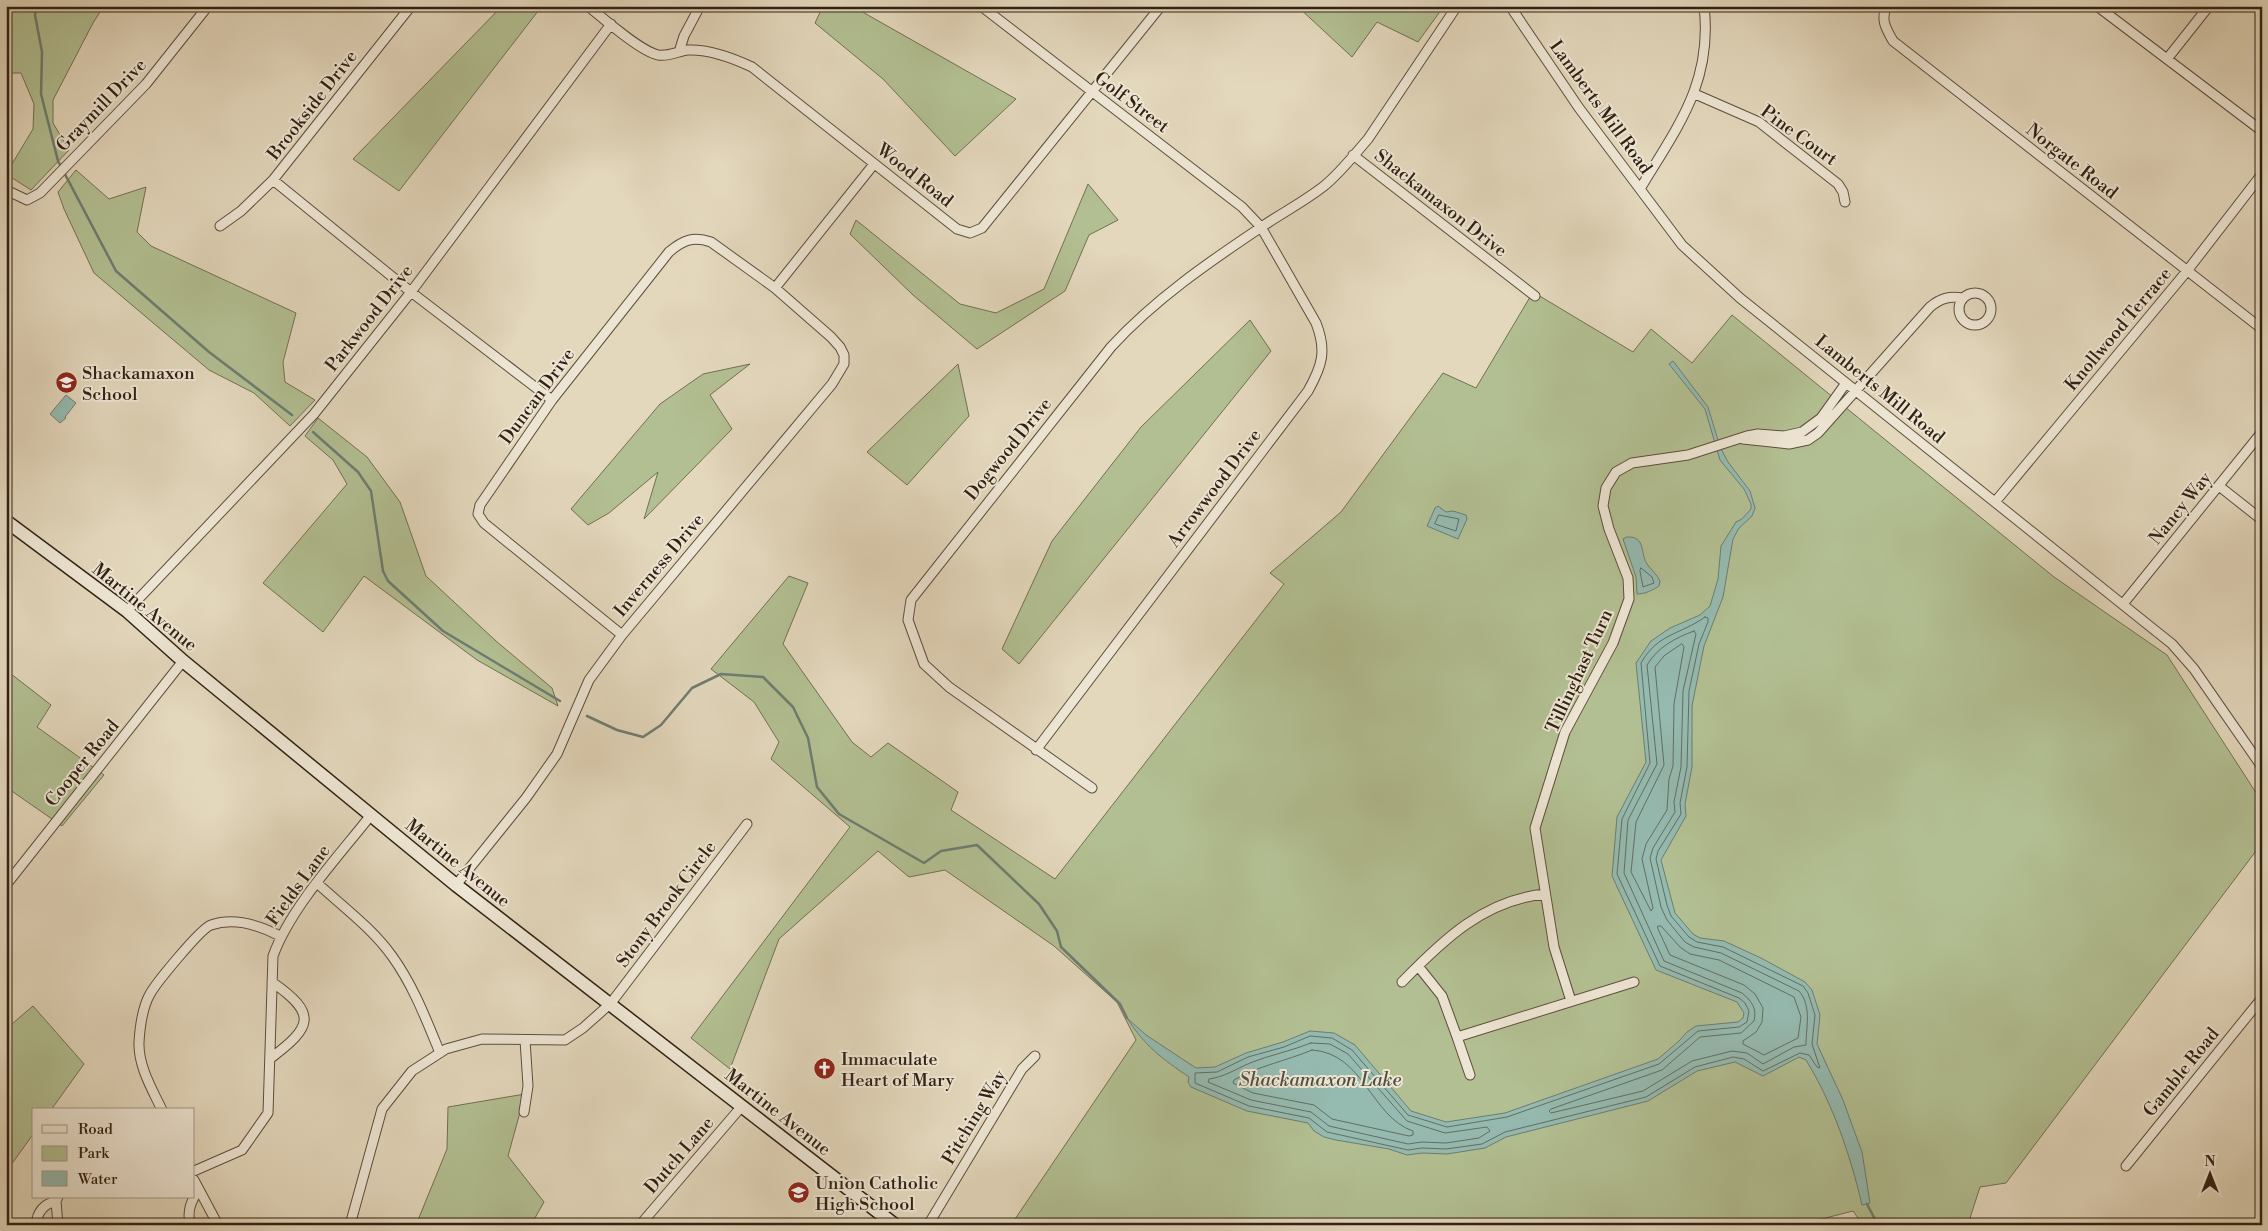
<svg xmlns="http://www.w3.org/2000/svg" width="2268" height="1231" font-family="'Libre Bodoni',serif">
  <rect width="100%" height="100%" fill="#e3d7bc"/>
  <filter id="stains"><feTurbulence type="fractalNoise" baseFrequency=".004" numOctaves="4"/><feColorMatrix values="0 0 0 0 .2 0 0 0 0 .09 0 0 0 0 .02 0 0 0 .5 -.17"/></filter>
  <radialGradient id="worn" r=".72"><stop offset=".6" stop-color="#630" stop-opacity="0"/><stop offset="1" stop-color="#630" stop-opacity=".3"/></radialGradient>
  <path fill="#b2bf92" stroke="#727052" d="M6,6h98l-11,17 -40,77v23l16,27 -38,40 -25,-16 27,-45 1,-25 -13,-31h-15z
    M502,6h40l-143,185 -46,-32z
    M823,6h29l164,93 -61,57 -72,-77 -68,-56z
    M1297,6h147l-26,36 -41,-20 -25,35z
    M76,170l33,29 37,-12 -9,45 14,14 145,67 -13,49 2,20 30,18 -25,26 -36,-33 -45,-23 -115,-97 -30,-64 -6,-17z
    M1088,184l30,36 -29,15 -24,56 -88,58 -64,-54 -63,-61 6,-14 104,84 36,9 48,-24z
    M1533,292l100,60 18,-23 41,34 40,-48 322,262 113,78 95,147v41l-256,340 -26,4 -10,31 9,7h-116l-10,-14 -55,14h-787l125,-185 -19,-38 -63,-56 -109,-76 -36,7 -31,-26 -99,88 -49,130 -39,-31 159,-211 -79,-68 8,-17 -25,-40 -43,-33 78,-93 19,7 -25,61 69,98 19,15 17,-14 70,49 -7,18 104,69 229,-295 -14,-11 71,-61 102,-139 33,15z
    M1250,320l21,31 -252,313 -17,-15 50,-108 89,-114z
    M750,364l-40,31 22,34 -88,90 14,-47 -49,41 -21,12 -17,-16 89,-105 43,-30z
    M958,364l11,52 -62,69 -40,-33z
    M318,418l49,39 33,45 26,74 70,65 56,47 6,18 -81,-46 -113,-84 -41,56 -60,-49 84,-99 -14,-24 -28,-24z
    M6,670l45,35 -14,22 67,48 -42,51 -56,-39z
    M33,1006l51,58 -33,46h-17v23l-28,39v-143z
    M525,1094l-17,62 36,46 -13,23h-115l31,-76 1,-42z"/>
  <path fill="#95bab0" stroke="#6d7d71" d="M1673,361l35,46 12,40 8,15 22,29 5,17 -3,8 -13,12 -6,11 -10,58 -19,49 -12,60v61l-7,37 1,12 -25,44 14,53 18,21 7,4 24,3 37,17 44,24 7,8 8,25 -3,29 26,56 19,52 8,51 -8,2c-12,-51 -29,-101 -56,-145l-7,-3 -36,19 -28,-14 -38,9 -49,30 -142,36 -21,11 -38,6 -25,-1 -15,2 -18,-6 -53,-9 -12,-3 -10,-6 -6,-8 -61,-12 -56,-24 -3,-5 1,-5c-28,-19 -44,-31 -62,-59l19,17 50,33 19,-1 31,-14 37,-11 27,-11 24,2 21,12 56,66 35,11 59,-9 153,-54 21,-18 8,-9 9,-6 42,-4 5,-4 1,-5 -7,-11 -81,-32 -44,-94 5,-59 29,-55 -10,-99 15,-22 19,-13 30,-13 10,-9 8,-27 3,-33 15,-24 6,-3 9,-10v-5l-7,-15 -24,-29 -15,-51 -36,-45z
    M66,395l10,8 -11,14 1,1 -6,5 -10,-9z
    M1438,506l8,6 7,-1 13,4 1,4 -9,20 -31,-13 8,-18z
    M1627,537c19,-1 13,16 20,27 4,6 10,10 13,17l-1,5c-6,4 -14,8 -22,8l-1,-17 -13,-38z"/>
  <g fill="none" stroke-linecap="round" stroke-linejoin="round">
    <path stroke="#636e62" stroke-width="1" d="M1439,515l20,4 -3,12 -21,-7z
      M1641,568l11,9 2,6 -11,4 -3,-16z
      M1705,617l3,1v4l-9,22 -10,47 -2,76 -7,36 1,11 -23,37 -2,8 11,46 4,11 18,21 8,5 26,5 80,39 5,7 7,22 -3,29 8,24 -3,-1 -8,-12 -9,-2 -37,18 -19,-12 -11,-2 -38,10 -49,30 -141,35 -23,12 -36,5 -24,-1 -14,2 -81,-18 -18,-14 -60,-12 -54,-23v-10l22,-1 31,-15 36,-10 26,-11 22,2 20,12 56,65 39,12 60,-10 152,-53 39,-33 41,-4 8,-5 2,-11 -4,-8 -6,-5 -79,-32 -43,-92 5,-55 28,-56 -9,-100c17,-30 39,-28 64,-46z
      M1694,631l2,3 -13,57 -2,76 -7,35 1,10 -22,36 -3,10 11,49 6,13 18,22 9,5 27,6 78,38c13,15 7,36 7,54l-12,2 -31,17 -16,-11 -15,-2 -40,10 -49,30 -92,22 -2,-2 2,-2 111,-39 38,-33 41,-4 13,-12c3,-12 -2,-20 -12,-28l-78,-32 -40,-88 4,-53 29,-56 -10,-99c11,-18 28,-27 47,-34z
      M1682,644l2,3 -10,57 -1,62 -4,13 -2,31 -21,34 -4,15 11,49 -2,3 -20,-39 5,-50 28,-57 -9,-98 9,-11z
      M1658,926h3l19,21 10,7 29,6 75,37 7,20 -3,21 -34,17 -21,-11v-3l13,-9 6,-10 1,-14 -8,-14 -11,-9 -74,-30 -12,-26z
      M1311,1043l19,1 18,10 59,67 38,12 42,-6 3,4 -11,7 -33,5 -24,-1 -14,2 -79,-18 -18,-14 -60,-12 -43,-18 1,-3c15,-2 27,-10 41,-16 20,-8 41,-12 61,-20z
      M1312,1050c52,3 59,67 101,81v4l-4,1 -77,-17 -18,-14 -61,-12 -20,-10 1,-3c24,-14 52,-19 78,-30z"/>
    <path stroke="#6d7d71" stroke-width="2.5" d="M37,6l-2,9 7,37 -1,42 17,67 58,110 93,81 83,63
      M313,432l45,40 13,19 12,80 5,10 55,50 117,70
      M587,716l30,14 26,7 18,-12 31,-37 29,-14 42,3 30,30 15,31 9,49 22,27 85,49 17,-12 36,-6 62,59 18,27 4,16 59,57 7,14
      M1867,1204l11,21"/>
    <defs>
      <path id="minor" d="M588,6c16,13 52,45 70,49 11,2 20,-4 30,-5 22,-1 45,8 64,17l205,162 13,4 12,-5 179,-222
        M981,6l261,201 19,20 55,96c11,28 6,43 -8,68l-272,359
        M1510,6l69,102 103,137 58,53 432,346 22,25 68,98
        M1887,6c-7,13 -1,23 6,35l369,288
        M2097,6l165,125
        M679,52l5,-16 16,-30
        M2167,59l42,-53
        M1695,94l64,28 79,62 5,8 2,10
        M1353,155l182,141
        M273,180l138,112 141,108
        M1640,189c37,-62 73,-106 64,-183
        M6,190l21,10 13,-7 106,-109 62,-78
        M220,226l21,-15 32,-31 138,-174
        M775,288l99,-124
        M1959 309a16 16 0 1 1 32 0a16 16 0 1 1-32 0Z
        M1743,439l46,5 19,-4 10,-7 112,-126c11,-9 19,-11 33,-9
        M2219,486l43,34
        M1995,502l192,-231 75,-97
        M2123,604l139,-172
        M127,611l187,-197 97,-122 200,-268
        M1092,788l-143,-101 -25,-23 -16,-44 3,-20 200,-253c44,-48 98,-85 152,-121 19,-13 42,-25 61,-40 16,-13 30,-31 44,-47l89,-133
        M317,883c25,23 55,45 75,73 21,29 34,63 48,97
        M6,885l177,-224
        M456,885l70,-87 31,-44 32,-74 33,-45 210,-251 12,-20v-9l-4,-8 -9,-10 -56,-49 -64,-46c-18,-6 -28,-2 -42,10l-117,148 -72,105 -2,9 6,9 138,112
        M1418,966l24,30 15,41 177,-55
        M1402,982c41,-42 82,-82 143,-88
        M1571,1001l-17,-54 -19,-119 30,-96 48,-89 16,-44 -1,-21 -19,-49 -6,-23 3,-18 10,-16 16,-9 56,-8 59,-19 11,-2 26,2 18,-4 19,-14 25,-35
        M1457,1037l13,38
        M271,1058c41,-31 47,-44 1,-76
        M162,1110c-10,-21 -24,-44 -23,-68 1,-16 3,-34 11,-48 6,-11 51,-66 61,-69 24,-8 48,0 69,11
        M524,1112l4,-26 -3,-46
        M2126,1166l136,-168
        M194,1171l48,-21 26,-37 5,-157c18,-49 65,-99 98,-141
        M194,1180l24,45
        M58,1197l-2,4 2,24
        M36,1225c1,-13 8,-21 20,-24
        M190,1225c-3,-15 1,-23 8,-35
        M350,1225l32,-116 30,-38 34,-22 36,-10 83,1 18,-12 28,-25 136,-179
        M640,1225l102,-119
        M928,1225l94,-156 13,-13"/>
      <path id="secondary" d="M6,521l121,90 56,50 273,224 439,340"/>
    </defs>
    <use href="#minor" stroke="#5e4e3d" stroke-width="11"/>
    <use href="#secondary" stroke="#312113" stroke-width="15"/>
    <use href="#minor" stroke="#ede5d3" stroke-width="9"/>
    <use href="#secondary" stroke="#ede5d3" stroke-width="12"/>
  </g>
  <defs>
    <symbol id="school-disc" viewBox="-11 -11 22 22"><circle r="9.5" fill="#8f2418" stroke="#ede5d3"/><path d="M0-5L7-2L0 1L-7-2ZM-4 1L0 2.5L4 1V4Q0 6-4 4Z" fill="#fff"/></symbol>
    <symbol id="church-disc" viewBox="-11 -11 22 22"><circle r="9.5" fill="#8f2418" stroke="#ede5d3"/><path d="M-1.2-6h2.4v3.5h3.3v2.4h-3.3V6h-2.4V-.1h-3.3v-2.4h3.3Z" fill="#fff"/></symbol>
  </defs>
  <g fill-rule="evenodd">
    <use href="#school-disc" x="54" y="370" width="25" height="25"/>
    <use href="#church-disc" x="812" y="1056" width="25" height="25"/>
    <use href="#school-disc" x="786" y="1180" width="25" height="25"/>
  </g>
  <g text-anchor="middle" stroke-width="4" stroke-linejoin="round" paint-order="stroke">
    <g font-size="18" fill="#312113" stroke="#ede5d3">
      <text transform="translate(1132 102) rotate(37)" y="6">Golf Street</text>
      <text transform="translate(101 105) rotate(-46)" y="6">Graymill Drive</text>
      <text transform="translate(312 105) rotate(-52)" y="6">Brookside Drive</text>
      <text transform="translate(1601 107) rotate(54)" y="6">Lamberts Mill Road</text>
      <text transform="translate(1799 135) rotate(36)" y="6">Pine Court</text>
      <text transform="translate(2072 161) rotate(38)" y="6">Norgate Road</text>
      <text transform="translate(915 175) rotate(38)" y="6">Wood Road</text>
      <text transform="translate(1441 203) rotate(38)" y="6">Shackamaxon Drive</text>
      <text transform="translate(369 318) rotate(-52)" y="6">Parkwood Drive</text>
      <text transform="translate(2118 329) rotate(-50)" y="6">Knollwood Terrace</text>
      <text transform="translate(1880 389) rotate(39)" y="6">Lamberts Mill Road</text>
      <text transform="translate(537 396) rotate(-54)" y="6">Duncan Drive</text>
      <text transform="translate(1008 449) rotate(-51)" y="6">Dogwood Drive</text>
      <text transform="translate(1214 488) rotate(-53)" y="6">Arrowwood Drive</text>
      <text transform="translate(2180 508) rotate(-51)" y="6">Nancy Way</text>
      <text transform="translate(659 565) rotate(-50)" y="6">Inverness Drive</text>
      <text transform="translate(145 607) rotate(39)" y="6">Martine Avenue</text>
      <text transform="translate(1579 671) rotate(-65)" y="6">Tillinghast Turn</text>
      <text transform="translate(82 763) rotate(-51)" y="6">Cooper Road</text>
      <text transform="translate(458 863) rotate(39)" y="6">Martine Avenue</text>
      <text transform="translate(298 885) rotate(-54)" y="6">Fields Lane</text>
      <text transform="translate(666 904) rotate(-53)" y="6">Stony Brook Circle</text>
      <text transform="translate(2181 1072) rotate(-51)" y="6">Gamble Road</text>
      <text transform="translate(778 1112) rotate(38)" y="6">Martine Avenue</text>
      <text transform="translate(974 1117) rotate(-59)" y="6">Pitching Way</text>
      <text transform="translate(679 1155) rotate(-49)" y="6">Dutch Lane</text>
    </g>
    <g font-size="18" fill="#312113" stroke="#ede5d3" text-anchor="start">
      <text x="82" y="379">Shackamaxon<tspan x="82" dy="21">School</tspan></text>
      <text x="841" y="1065">Immaculate<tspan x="841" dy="21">Heart of Mary</tspan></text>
      <text x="815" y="1189">Union Catholic<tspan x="815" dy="21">High School</tspan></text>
    </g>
    <g font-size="19" font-style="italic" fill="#4f4f42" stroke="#ede5d3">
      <text x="1320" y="1086">Shackamaxon Lake</text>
    </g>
  </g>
  <rect width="2268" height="1231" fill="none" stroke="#e3d7bc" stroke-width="25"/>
  <rect x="8" y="8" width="2253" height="1216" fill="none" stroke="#312113" stroke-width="2.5"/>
  <rect x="12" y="12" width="2243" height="1206" fill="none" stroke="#312113"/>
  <rect x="32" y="1108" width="162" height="90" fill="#ede5d3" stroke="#a29786"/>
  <rect x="42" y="1125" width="25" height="8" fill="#ede5d3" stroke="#a29786"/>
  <text x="78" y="1134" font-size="15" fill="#312113">Road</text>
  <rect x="42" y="1146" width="25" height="15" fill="#b2bf92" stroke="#a29786"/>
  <text x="78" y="1158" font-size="15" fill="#312113">Park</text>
  <rect x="42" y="1171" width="25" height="15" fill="#95bab0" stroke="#a29786"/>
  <text x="78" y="1184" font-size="15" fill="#312113">Water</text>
  <g transform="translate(2210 1174)" stroke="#ede5d3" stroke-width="4" paint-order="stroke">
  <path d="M0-4L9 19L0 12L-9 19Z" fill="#312113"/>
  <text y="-8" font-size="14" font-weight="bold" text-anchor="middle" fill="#312113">N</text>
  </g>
  <rect width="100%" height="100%" filter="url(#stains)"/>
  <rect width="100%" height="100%" fill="url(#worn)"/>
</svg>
